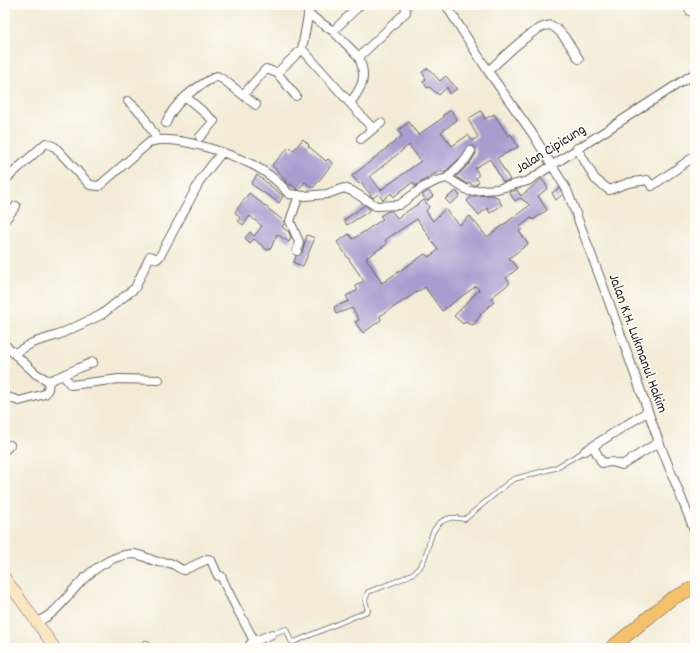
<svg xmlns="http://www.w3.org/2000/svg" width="700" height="653" font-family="Dekko,sans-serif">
  <rect width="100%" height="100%" fill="#fdfcf7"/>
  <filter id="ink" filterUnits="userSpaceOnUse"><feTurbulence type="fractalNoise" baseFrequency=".025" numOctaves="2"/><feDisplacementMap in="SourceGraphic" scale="8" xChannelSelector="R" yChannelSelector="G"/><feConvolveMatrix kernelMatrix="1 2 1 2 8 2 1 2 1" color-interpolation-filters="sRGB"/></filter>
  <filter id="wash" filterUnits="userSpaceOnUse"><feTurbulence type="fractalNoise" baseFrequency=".012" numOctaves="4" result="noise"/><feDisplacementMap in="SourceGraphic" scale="16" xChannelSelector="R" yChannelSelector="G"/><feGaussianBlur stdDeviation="0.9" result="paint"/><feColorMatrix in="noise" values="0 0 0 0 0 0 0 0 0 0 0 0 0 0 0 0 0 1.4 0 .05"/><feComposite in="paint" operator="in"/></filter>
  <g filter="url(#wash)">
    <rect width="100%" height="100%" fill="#f3ebd6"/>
    <g id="blocks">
      <path fill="#a99dcf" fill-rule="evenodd" d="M428,68l12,13 6,-5 11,13 -8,5 -2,-7 -8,8 -10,-8 -2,1 -4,-7 3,-2 -4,-7z
        M451,110l6,10 -16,12 11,14 16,-11 4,6 6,-4 -10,-18 13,-8 4,8 9,-5 14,22 3,-2 7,13 -21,11 13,22 -7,2 -13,-23 -15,9 3,5v3l-2,2 3,4 -3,2 1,1h-5l-2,-3 -3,2 -11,-7 14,-14 6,-9v-6l-5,-2 -4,2 -5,8 -18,17 -3,-3 -26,16 -2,-4 -20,15 -2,-4 -8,7 -5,-6 -5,4 -12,-16 -2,2 -7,-8 50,-40 -4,-6 11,-8 9,13 26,-18 -1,-2zM409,145l12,16 -40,29 -11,-14z
        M303,139l6,6 -1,1 18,15 2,-2 5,4 -20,25 -8,-6 -7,8 -7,-6 -1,2 -18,-21 17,-18 4,4z
        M257,175l26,21 -4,7 -28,-19z
        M542,179l6,9 -10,8 9,14 -14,10 -2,-2 -11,9 2,2 -3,2 9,13 -19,14 9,10 -12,10 4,5 -19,15 3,4 -14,12 1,1 -8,10 -8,-3 -2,2 -9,-8 25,-26 -3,-4 -34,25 -17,-24 -45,29 1,4 -18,13 -8,-11 4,-2 -7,-12 -16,6 -2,-7 15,-6 -3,-5 12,-6 -3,-4 9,-5 -27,-39 12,-8 4,5 30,-20 -3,-3 8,-5h4l5,7 27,-18 5,7 -3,4 7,10 12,-12 15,16 10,-9 17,21 43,-32 -10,-7 -5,3 -6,-9 8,-2 4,6zM417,219l21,31 -9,7 -4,-3 -43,29 -16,-25 21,-14 -2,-4z
        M559,188l4,6 -7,6 -4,-7z
        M429,191l4,5 -6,5 -5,-6z
        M456,191l4,5 -10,8 -5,-5z
        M249,193l36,29 -3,5 7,5 2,6 -2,4 -12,-8 -6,14 -4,2 -13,-11 -4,4 -5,-5 5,-6 4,4 8,-10 -12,-10 -7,9 -5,-4 2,-3 -5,-6z
        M492,195l5,2 5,8 -12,8 -3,-5 -8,7 -12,-14 5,-5z
        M365,205l6,5 -24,15 -3,-5z
        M307,235l8,3 -12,28 -9,-3 2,-7 6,-3z"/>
    </g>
  </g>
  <g filter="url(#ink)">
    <use href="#blocks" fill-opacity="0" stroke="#67645d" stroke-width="1"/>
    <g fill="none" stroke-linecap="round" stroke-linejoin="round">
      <defs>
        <path id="lane" d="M272,634l14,-5 5,12 3,1 74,-31 -3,-11 3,-8c12,-5 39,-13 48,-21 17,-15 8,-47 34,-53 6,-1 10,1 15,1l43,-36 6,-4 41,-11 30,-17"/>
        <path id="street" d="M446,5l42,66 44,62 35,57 41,109 51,143 36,90
          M690,11l5,-3
          M308,14l25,17 26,26 47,-45 -1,-7
          M333,31l27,-26
          M302,49l71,80 8,-6
          M488,71c11,-9 51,-51 64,-45 11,5 20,23 27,33
          M243,95l13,10
          M296,96l-19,-23 25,-24 8,-44
          M186,97l28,24 -14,16
          M128,101l14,13 15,25
          M350,103c13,-17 17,-25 9,-46
          M166,123c8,-21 31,-37 51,-47l7,4 19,15 23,-26 11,4
          M361,139l12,-10
          M577,148l18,31 14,11 19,-7 19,-3 5,6 43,-30
          M447,178l19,-19 5,-8
          M5,180l41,-37 9,4 35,38 9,1 51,-44c23,-9 81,12 103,23 14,7 27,18 36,29l16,2 22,-2 17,-6 8,3 24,15 23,-1 23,-17 14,-7 11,-3 22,13 28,-2 31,-8 167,-108
          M5,220l11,-14
          M297,251l2,-9 -9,-21 9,-26
          M5,345l31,29 13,7 44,-19
          M15,353l17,-10 26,-8 43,-20 34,-27 15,-32 7,3 3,-3 41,-77 21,-27
          M63,375l8,10 48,-6 40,1
          M5,396l14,5 26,-7 3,-5 1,-8
          M593,446l9,17 10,-1 10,3 37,-23
          M5,450l5,-5
          M585,451l62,-39
          M36,622c18,-6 29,-23 41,-36 13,-15 35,-31 55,-32 11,0 17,6 26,8 4,1 9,0 12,1 6,2 8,6 14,7l24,-11 3,1 7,16h3c10,23 22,43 33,65
          M142,648l4,-3
          M248,648l3,-5 21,-9"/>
        <path id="secondary" d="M5,578l50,70"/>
        <path id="primary" d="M611,648l60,-49 24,-12"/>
      </defs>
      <use href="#lane" stroke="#67645d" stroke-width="5.5"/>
      <use href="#street" stroke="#67645d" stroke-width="10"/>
      <use href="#secondary" stroke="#67645d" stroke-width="12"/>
      <use href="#primary" stroke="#67645d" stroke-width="14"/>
      <use href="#lane" stroke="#fff" stroke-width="4"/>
      <use href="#street" stroke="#fff" stroke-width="8"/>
      <use href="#secondary" stroke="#fbe6c3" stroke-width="11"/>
      <use href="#primary" stroke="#f4c16a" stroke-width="13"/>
    </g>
  </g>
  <g text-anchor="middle" stroke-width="3" stroke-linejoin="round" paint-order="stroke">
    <g font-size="15" fill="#1c1c1c" stroke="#fdfcf7">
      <text transform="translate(550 148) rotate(-32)" y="5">Jalan Cipicung</text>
      <text transform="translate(639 343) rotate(70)" y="5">Jalan K.H. Lukmanul Hakim</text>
    </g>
  </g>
  <rect width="700" height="653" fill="none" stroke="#fdfcf7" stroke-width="20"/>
</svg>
